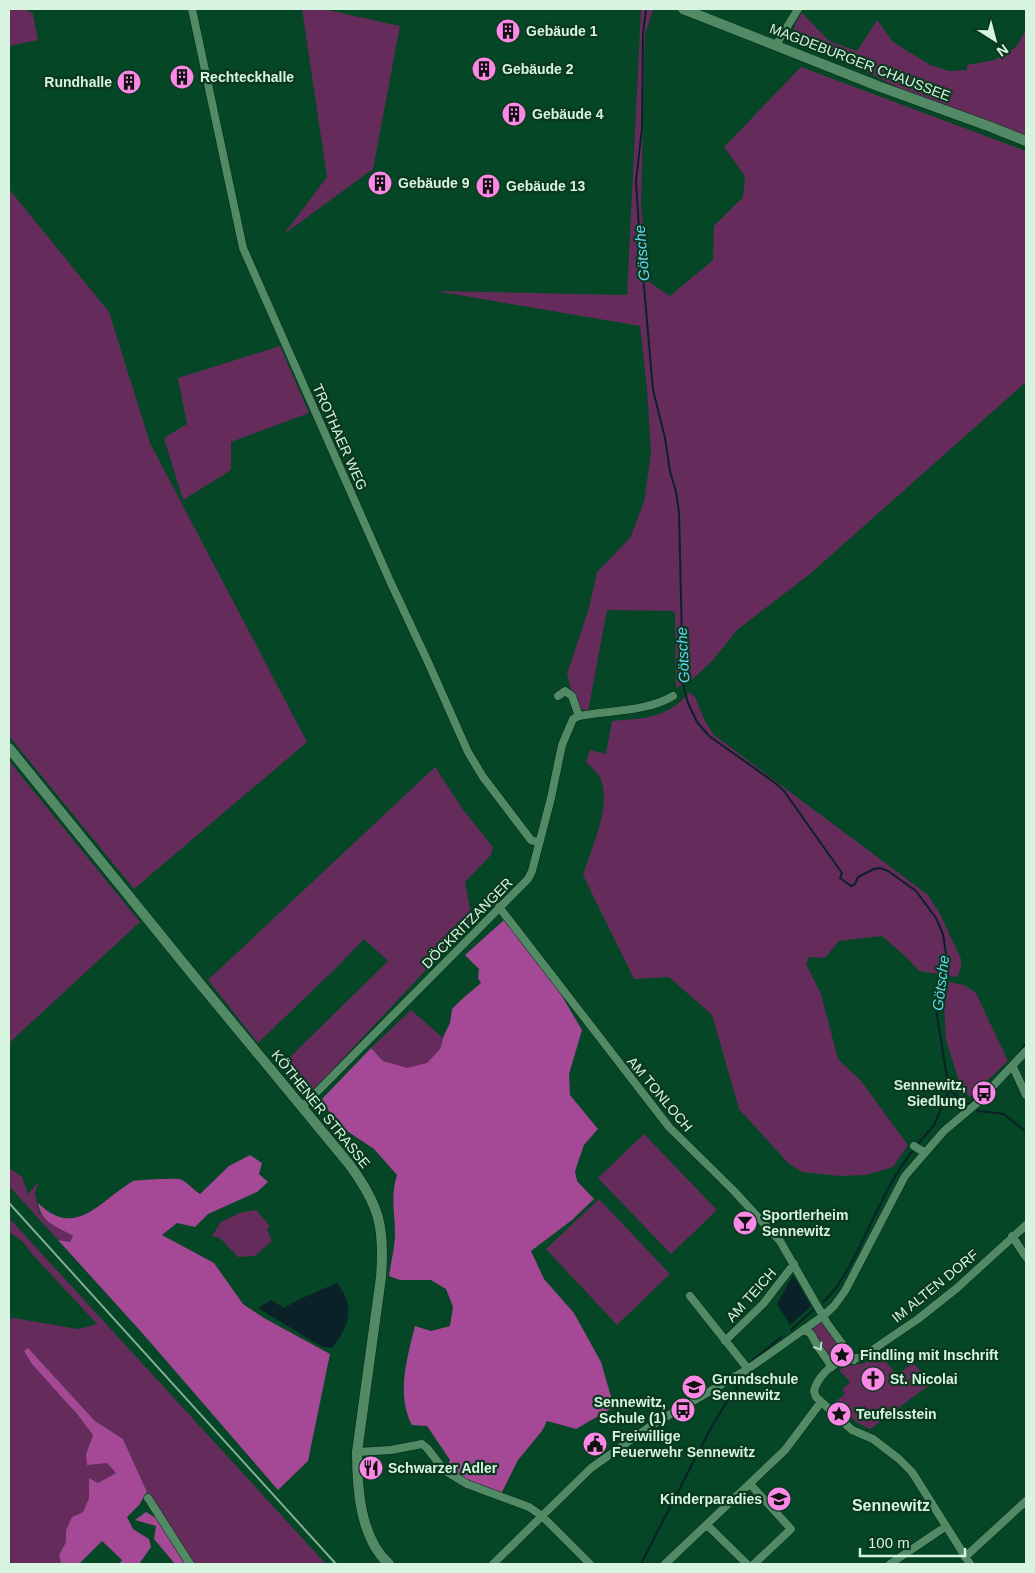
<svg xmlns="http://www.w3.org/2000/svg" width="1035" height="1573" font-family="Arial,sans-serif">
  <rect width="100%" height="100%" fill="#044625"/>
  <path fill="#652c5b" d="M9,9h16l8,5 5,26 -29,6z
    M302,9h21l77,17 -27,143 -89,65 43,-57z
    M641,9h12l-8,26 -4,172 8,75 21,14 43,-36 1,-34 29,-29 2,-21 -21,-29 77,-80 225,84v231l-216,192 -73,56 -24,30 -20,19 -17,9 -1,-74 -2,-3 -66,-1 -19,102 -8,-4 -8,-15 -5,-19 22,-66 8,-36 33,-34 14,-36 7,-49 -4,-64 -7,-63 -205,-35 192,4z
    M802,13l27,28 28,10 20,-31 16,22 37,23 19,6 18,-1v-5l28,-5 21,-13 10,-17v110l-123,-50 -32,-16 -72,-31c-10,-10 -4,-20 3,-30z
    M9,189l100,123 41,131 157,299 -173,147 -125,-153z
    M280,346l29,67 -78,29v28l-48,30 -19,-62 23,-14 -9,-46z
    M689,692l6,5 10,24 9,14 214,160 11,17 22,47v9l-4,9 -38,-6 -12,-13 -25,-22 -43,5 -14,17 -16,-1 -3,7 15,30 17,65 23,22 47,64 -15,22 -27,8 -26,1 -38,-4 -14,-9 -49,-54 -27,-94 -43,-38 -35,2 -51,-104c8,-25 31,-75 16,-99 -3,-5 -9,-10 -13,-14l4,-12 16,4 6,-33c31,-3 56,-2 77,-29z
    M9,761l131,161 -131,121z
    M435,767l29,44 29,36 -2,8 -26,27 5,26 -1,16 -149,159 -14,13 -25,-30 107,-105 -24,-22 -26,27 -80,77 -50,-63z
    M949,982l15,3 12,8 32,68 -38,36 -9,-10 -15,-47 -2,-34z
    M411,1010l32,28 -3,11 -13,14 -20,6 -24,-8 -12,-13z
    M644,1134l73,76 -46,44 -73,-76z
    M9,1168l13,9 6,17 11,-13 -4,12 4,20 34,23 -2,6 -13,-2 -49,-54z
    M599,1199l71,75 -53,51 -71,-76z
    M256,1210l14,16 -3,3 5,12 -17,15 -17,1 -18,-19 -8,-2 9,-14 18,-9z
    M9,1218l317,346h-134l-45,-72 -24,-53 -28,-18 -67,-73 27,40 38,47 -7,19 21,9 9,10 -18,10 -9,-5v20l-6,14 -11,5 -6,13v12l-7,13 2,9h-52v-245l5,-1 64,11 19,-5 -64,-69 -11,-14 -13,-9z
    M822,1321l25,32 -14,10 -24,-32z
    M880,1355l17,20 16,-12 19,20 -62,46 -14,-7 -21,-20 10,-8 -3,-4 8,-8 -11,-12c10,-6 14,-4 25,-7 5,-2 11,-5 16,-8z"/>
  <path fill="#a54895" d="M504,920l52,66 26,44 -13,44 1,21 28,34 -14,16 -9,26 2,10 17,18 -22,21 -41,31 13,28 30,34 27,49 13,45 -38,22 -29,-8 -5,10 -24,29 -17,34 -30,-11 -25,-13 4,-10 -23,-34 -15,-1c-16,-30 -5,-67 3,-99l16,5 19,-5 3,-19 -7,-18 -15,-9h-31l-11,-4c2,-14 6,-29 6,-43 0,-22 -5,-35 2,-58l-23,-26 -27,-18 -27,-30 51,-53 12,13 24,7 20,-5 13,-14 4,-14 6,-12 2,-14 9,-9 20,-17 -3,-5 1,-9 -14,-14z
    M250,1155l12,8 -3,11 9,8 -11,10 -49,22 -13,13 -18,-4 -15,12 52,28 29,41 21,14 66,36 -22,107 -30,29 -134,-155 -86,-95 12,2 3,-6c-16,-10 -32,-13 -35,-33 38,37 61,-2 95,-22 2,-1 42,-3 46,-2 5,0 16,12 21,15l29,-28z
    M28,1348l67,73 28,18 24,53 -8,13 -12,12 6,12 16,10 2,8 -12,17h-20l3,-4 -20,-19 -23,23h-18l-2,-9 7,-13v-12l6,-13 11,-5 6,-14v-20l9,5 18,-10 -9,-10 -20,2 -1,-11 7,-19 -17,-22 -44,-49 -8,-13z
    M146,1512l13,8 28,44h-12l-21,-25 2,-13 -21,-6z"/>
  <path fill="#0a2227" d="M793,1275l18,31 -21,19 -13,-21z
    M337,1283c19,24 12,43 -5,65l-10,-1 -64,-39 13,-8 13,8 16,-9z"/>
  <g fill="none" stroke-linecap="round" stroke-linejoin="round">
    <path stroke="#0a2227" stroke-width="2" d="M646,10l-3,24 -1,94 -6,53 3,48 14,161 12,48 5,33 6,21 3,20 4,172 5,19 9,19 12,14 65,46 10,9 58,82 -2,5 11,8 4,-2 3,-7 16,-8 6,-1 8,3 28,20 20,27 7,16 3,20 -10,55 13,81 21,15
      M1019,1053l7,-10
      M969,1104l11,-9
      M974,1108l4,3 26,3 22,18
      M917,1145l17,-20 15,-35
      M823,1302c15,-13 24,-31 33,-48 18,-35 33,-74 58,-105
      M791,1330l22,-20
      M752,1361l29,-24
      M641,1564c13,-26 27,-52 40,-78 20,-39 39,-81 69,-114"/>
    <defs>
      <path id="street" d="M192,9l51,239 147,333 38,81 40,90 15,25 48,63 8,3
        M776,45l22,-36
        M579,716c31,-6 67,-4 94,-20
        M499,907l170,220 65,64 46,50 47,82 27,37
        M1013,1067l13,28
        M302,1107l226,-228 4,-8 19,-73 11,-53 11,-26 6,-3 -7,-20 -7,-5 -7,5
        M914,1146l10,6
        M1012,1236l14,21
        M690,1296l58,73
        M804,1329l7,5 7,13 14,20
        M725,1341l38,-37 31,-40
        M357,1452l34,-2 31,-6 5,4 17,22 23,14 62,23 13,9 48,48
        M750,1484l41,45 -37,35
        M148,1498l42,66
        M707,1525l40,39
        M965,1557l61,-56
        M493,1564l98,-96 61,-43 96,-56 75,-53 11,-10 11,-15 60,-115 39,-45 32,-27 50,-53
        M665,1564l120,-114 36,-48
        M890,1564l55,-37
        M970,1564l-58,-92 -13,-13 -26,-20 -21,-9 -36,-33 -2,-6c3,-13 16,-26 29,-31 5,-2 12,-1 19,-3l56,-38 39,-31 69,-63"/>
      <path id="secondary" d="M683,9l195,77 113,41 35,14
        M9,748l188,232 152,184c30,41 36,62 32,113l-24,175c0,36 3,86 32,112"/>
    </defs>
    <use href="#street" stroke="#092815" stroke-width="9"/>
    <use href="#secondary" stroke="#092815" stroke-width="11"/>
    <use href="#street" stroke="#518a65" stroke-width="8"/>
    <use href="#secondary" stroke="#518a65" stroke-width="10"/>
    <path stroke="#81ae94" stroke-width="2" d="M9,1203l327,361"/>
  </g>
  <defs><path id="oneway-chevron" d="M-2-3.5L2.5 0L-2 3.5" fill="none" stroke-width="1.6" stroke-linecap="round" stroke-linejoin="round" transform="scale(1.25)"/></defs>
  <use stroke="#b5dac0" href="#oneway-chevron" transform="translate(819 1347) rotate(58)"/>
  <defs>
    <symbol id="building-disc" viewBox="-11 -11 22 22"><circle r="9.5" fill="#fb87e6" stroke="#0b391f"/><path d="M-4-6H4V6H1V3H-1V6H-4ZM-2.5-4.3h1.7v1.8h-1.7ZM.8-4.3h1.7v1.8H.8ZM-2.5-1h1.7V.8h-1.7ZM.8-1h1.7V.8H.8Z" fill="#111"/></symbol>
    <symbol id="bus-disc" viewBox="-11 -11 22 22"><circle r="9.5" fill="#fb87e6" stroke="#0b391f"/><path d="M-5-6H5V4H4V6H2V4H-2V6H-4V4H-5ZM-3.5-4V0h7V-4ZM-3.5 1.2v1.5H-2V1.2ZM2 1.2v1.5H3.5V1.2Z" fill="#111"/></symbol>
    <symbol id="bar-disc" viewBox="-11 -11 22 22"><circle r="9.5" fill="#fb87e6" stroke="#0b391f"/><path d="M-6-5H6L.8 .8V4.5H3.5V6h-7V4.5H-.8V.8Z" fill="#111"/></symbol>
    <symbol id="sight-disc" viewBox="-11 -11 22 22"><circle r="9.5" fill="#fb87e6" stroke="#0b391f"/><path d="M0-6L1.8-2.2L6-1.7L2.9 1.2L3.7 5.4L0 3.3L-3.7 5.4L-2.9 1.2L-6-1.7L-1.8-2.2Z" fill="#111"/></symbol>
    <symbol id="church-disc" viewBox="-11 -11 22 22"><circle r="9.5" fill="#fb87e6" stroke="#0b391f"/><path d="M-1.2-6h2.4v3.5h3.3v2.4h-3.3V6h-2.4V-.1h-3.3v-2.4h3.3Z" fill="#111"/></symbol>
    <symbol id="school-disc" viewBox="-11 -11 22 22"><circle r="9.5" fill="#fb87e6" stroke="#0b391f"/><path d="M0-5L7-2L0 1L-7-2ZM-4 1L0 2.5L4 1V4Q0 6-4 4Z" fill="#111"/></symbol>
    <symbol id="civic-disc" viewBox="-11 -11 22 22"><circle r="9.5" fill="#fb87e6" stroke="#0b391f"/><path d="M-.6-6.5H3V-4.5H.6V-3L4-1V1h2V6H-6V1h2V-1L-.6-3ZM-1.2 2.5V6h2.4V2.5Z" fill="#111"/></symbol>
    <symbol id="restaurant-disc" viewBox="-11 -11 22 22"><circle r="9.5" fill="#fb87e6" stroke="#0b391f"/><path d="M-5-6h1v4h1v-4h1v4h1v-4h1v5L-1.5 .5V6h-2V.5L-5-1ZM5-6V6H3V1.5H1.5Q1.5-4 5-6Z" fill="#111"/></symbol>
  </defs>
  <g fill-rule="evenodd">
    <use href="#building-disc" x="494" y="17" width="28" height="28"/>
    <use href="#building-disc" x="470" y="55" width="28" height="28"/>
    <use href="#building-disc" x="168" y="63" width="28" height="28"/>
    <use href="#building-disc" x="115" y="68" width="28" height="28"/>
    <use href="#building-disc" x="500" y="100" width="28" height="28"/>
    <use href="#building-disc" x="366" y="169" width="28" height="28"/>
    <use href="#building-disc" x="474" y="172" width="28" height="28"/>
    <use href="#bus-disc" x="970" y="1079" width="28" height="28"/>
    <use href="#bar-disc" x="731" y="1209" width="28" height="28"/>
    <use href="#sight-disc" x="828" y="1341" width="28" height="28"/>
    <use href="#church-disc" x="859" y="1365" width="28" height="28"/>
    <use href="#school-disc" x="680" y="1373" width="28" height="28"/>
    <use href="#bus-disc" x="669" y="1396" width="28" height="28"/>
    <use href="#sight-disc" x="825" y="1400" width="28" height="28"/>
    <use href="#civic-disc" x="581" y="1430" width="28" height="28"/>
    <use href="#restaurant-disc" x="357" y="1454" width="28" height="28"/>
    <use href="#school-disc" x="765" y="1485" width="28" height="28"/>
  </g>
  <g text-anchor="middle" stroke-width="4.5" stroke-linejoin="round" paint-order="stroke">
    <g font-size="14" font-weight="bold" fill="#d6f4df" stroke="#0b391f" text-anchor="start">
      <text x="526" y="36">Gebäude 1</text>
      <text x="502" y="74">Gebäude 2</text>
      <text x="200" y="82">Rechteckhalle</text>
      <text x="112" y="87" text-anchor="end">Rundhalle</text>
      <text x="532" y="119">Gebäude 4</text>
      <text x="398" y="188">Gebäude 9</text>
      <text x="506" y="191">Gebäude 13</text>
      <text x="966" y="1090" text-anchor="end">Sennewitz,<tspan x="966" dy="16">Siedlung</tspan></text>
      <text x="762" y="1220">Sportlerheim<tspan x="762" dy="16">Sennewitz</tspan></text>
      <text x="860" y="1360">Findling mit Inschrift</text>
      <text x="712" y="1384">Grundschule<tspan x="712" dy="16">Sennewitz</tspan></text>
      <text x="890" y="1384">St. Nicolai</text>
      <text x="666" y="1407" text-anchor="end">Sennewitz,<tspan x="666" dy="16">Schule (1)</tspan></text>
      <text x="856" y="1419">Teufelsstein</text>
      <text x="612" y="1441">Freiwillige<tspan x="612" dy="16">Feuerwehr Sennewitz</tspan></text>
      <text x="388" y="1473">Schwarzer Adler</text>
      <text x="762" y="1504" text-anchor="end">Kinderparadies</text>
    </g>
    <g font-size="14" fill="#d6f4df" stroke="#0b391f">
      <text transform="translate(860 62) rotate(21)" y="5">MAGDEBURGER CHAUSSEE</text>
      <text transform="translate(340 437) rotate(66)" y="5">TROTHAER WEG</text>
      <text transform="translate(467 923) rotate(-45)" y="5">DÖCKRITZANGER</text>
      <text transform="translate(660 1094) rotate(50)" y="5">AM TONLOCH</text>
      <text transform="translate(321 1109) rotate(51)" y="5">KÖTHENER STRASSE</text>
      <text transform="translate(935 1286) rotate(-39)" y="5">IM ALTEN DORF</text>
      <text transform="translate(751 1295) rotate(-48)" y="5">AM TEICH</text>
    </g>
    <g font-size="15" font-style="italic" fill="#60d6ef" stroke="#0b391f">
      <text transform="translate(642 253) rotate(-95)" y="5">Götsche</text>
      <text transform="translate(683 655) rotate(-93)" y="5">Götsche</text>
      <text transform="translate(941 983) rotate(-83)" y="5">Götsche</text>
    </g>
    <g font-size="16" font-weight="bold" fill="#d6f4df" stroke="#0b391f">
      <text x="891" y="1511">Sennewitz</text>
    </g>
  </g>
  <rect width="1035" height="1573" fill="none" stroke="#d6f4df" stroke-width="20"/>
  <g transform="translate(995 40) rotate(144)" stroke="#0b391f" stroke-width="4" paint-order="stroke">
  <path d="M0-4L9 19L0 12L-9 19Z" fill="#d6f4df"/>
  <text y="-8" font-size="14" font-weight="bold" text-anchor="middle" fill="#d6f4df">N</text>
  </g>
  <path d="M860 1548v8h105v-8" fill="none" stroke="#d6f4df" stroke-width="2.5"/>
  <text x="868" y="1548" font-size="15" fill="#d6f4df" stroke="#0b391f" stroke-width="4" paint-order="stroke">100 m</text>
</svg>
